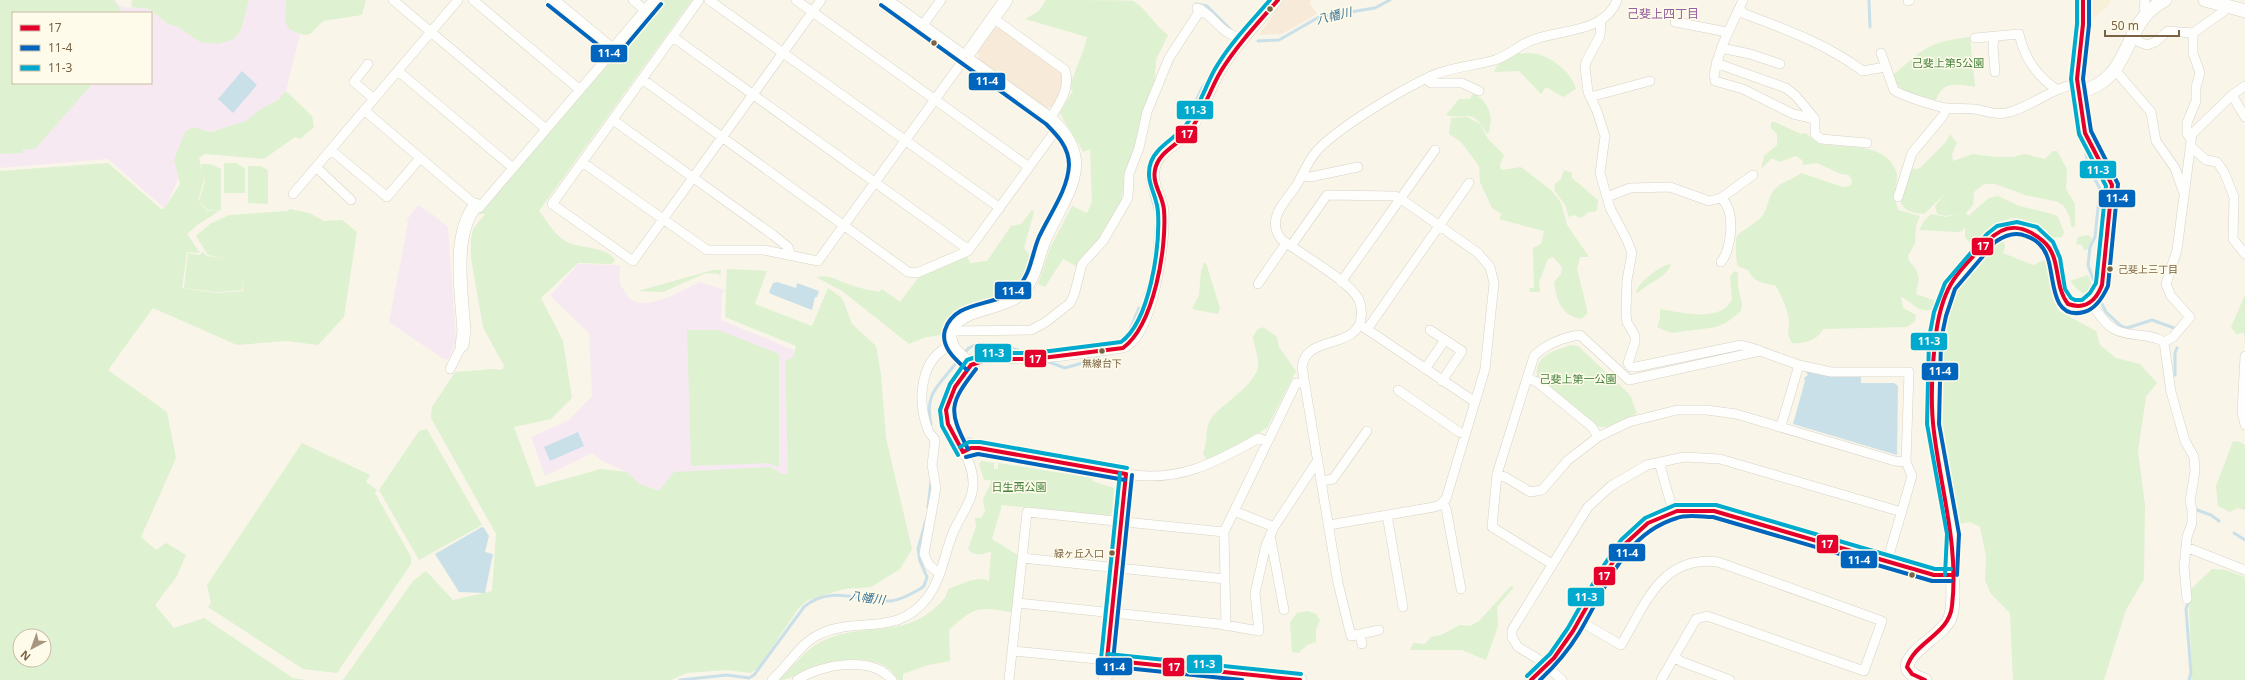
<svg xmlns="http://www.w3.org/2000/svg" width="2245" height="680" font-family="'Noto Sans','Noto Sans JP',sans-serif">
  <rect width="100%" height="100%" fill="#f9f5e8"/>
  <path fill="#f8f1da" d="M2090,0h22l-5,7 -18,15 2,-14z"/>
  <path fill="#f7ead8" d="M1284,0h27l-1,4 7,10 -35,20 -23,1z
    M1002,27l58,43 3,7 -4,19 -6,11 -7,1 -67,-48 -1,-9 16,-23z"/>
  <path fill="#f7e9f2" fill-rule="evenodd" d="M0,0h115l4,5 6,2 24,2 19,15 10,3 22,15 41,-11 8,-31h37l-1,23 5,7 10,4 -14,57 -8,9 -16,8 -16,13 -35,11 -10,-3 -27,31 5,17 -14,32 -57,-50 -108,9zM13,13h138v70h-138z
    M418,205l14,9 16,13 8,114 -8,19 -6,-2 -53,-36 19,-99 -2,-2z
    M578,264l42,1 -1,13 2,8 9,13 8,4h11l18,-5 33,-16 25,8 -3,4 -1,26 73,30 -1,7 -8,4 3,113h-6l-11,-7 -112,24 -19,-7 -13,-12 -25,-11 -10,-8 -47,23 -14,-39 38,-17 23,-24 -3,-63 -39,-37z"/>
  <path fill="#def1d1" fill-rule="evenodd" d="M0,0h114l9,13h-110v70h80l-58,66h-12v4l-23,1z
    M132,0h117l-8,30 -7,9 -16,5 -18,-2 -22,-15 -10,-3 -19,-15 -18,-2z
    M286,0h80l-4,15 -39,6 -13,13 -6,1 -14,-5 -5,-7z
    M662,0h30l-153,211c8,10 17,27 30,32 12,5 39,4 46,17l-3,4 -34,-1 -37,35 22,43 9,57 -21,21 -37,8 22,60 65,-18 26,3 13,12 19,7 15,-19 97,-5 11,7h6l-3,-113 8,-4 3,-11 -71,-29 2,-48 40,2 -12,33 57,22 16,-38 14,10 10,26 24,22 5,29 5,63 26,111 -12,20 -29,18 -27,2 -36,11 -10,9 -40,59 -7,5 -25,-3 -39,3 -16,7h-328l70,-99 13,-10 27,29 39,-9 4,-57 -65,-116 1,-11 23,-35 39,-3 8,1 2,-4 -21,-39 -12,-69v-20l2,-9 12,-15h-6l2,-3z
    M1046,0c13,0 80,0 87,1 14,8 21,24 35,34l-12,25 -2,28 -27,81 -6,33 -24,40 -21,24 -13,-7 -18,28 -7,-3 12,-36 22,-42 15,7 5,-11 -2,-53 -7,3c-5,-12 -22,-33 -23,-41l13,-20 -3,-3c4,-17 13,-33 17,-51l-62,-18 14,-8z
    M1970,37l5,50c-18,-3 -32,-7 -39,13 -19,-6 -34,-4 -44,-24 32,-27 35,-34 78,-39z
    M1519,52l2,2c20,-6 50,15 55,35l-13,8 -17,-10 -5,7 -22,-23 -25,1 5,-10z
    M286,91l26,25 2,11 -14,12 -5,-2 -31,22 -59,-5 -6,4 5,22 -6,20 9,11 14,-1 -24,15 -10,9 13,19 -13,-1 -5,36 35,5 26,-2 1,-15 -2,14 -25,2 -33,-4 4,-35 11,2 4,-3 4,4 22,3 -21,-4 -12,-19 14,-12 19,-9 58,-4 3,-2 19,4 15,8 18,-1 15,12 -13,85 -26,28 -32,-4 -49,4 -84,-37 -45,62 59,42 9,46 -35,79 15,13 10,-7 20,12 -9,21 -22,29 19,23 30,-10 89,60 14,2h-307v-509l108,-8 53,46h3l16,-25 -6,-24 11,-28 8,-5 18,5 35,-11 16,-13 16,-8zM20,636h24v24h-24z
    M1475,94c12,8 18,19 15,32 -1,4 1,5 -3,8 -16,-28 -18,-13 -41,-19l13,-16h11l2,-4z
    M1467,117l13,7 8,15 16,16 -4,10 1,5 20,-3 31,24 9,12 6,22 22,32h-9l-3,12 10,40v5l-6,5c-19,-3 -25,-19 -27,-37l7,-8 1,-7 -9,-10 -5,2 -9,23 1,10h-10l-1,-4h5l-1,-40 8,-4 3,-13 -45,-12 3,-5 -10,-6 -12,-26 -1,-16 -18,-24 -12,-8 2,-16z
    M1771,122h4l26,12 4,-1c6,3 9,9 16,11 23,5 64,-3 75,27 3,8 -1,16 -2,25 0,5 4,9 4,14l22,6 -4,10 -1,17 -7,13 1,5 7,8 3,9 -3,16 20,7v7c-18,8 -25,-8 -35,-11l2,11 13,7 -1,6 -8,6 -84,2c-4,10 -20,16 -31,14 -7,-12 -2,-12 -3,-23 -1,-9 -9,-28 -14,-35 -13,-2 -21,-3 -27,-15l-10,-4c-2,-4 -3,-27 -1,-30 2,-4 21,-13 26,-21 6,-9 5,-21 14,-28 7,-6 17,-8 24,-14l42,14 8,-1 1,-5 -3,-6 -8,-1 -24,-11 -14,2 -1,-5 -6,-4 -17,6 -7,-4 -11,11 3,-13 13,-11v-11l-6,-6z
    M1950,134l7,9 -5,11 1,7 20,-7 23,3h17l12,-3 20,5 8,-8h4l10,18 -1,20 9,15v23l-4,-1 -1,-8 -6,-12 -6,-4 -33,-7 -30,-11h-11l-10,8 -1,13 -7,8 2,3 21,-18 9,-2 21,10 34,8 5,3 6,15 -2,5 -14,1 -14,-13 -13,-6 -10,-1 -17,6 -22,21 -7,-8v-10l-3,4 -4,1 -39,-2 5,-9 7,-7 15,3 13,-3 -13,2 -9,-2 -2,-8 11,-13 15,-1 -15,1 -22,21c-9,-1 -19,-2 -23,-11l8,-35 9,1 2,-1 26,-26z
    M224,163h12l9,5v25h-21z
    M203,164h7l11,5v41h-13l-9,-9 6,-20 -5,-15z
    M248,166h12l8,4v34l-20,-1z
    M1564,170l8,3v5l26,22 -1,9 -2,3h-6l-8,6 -7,-3 -5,2 -4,-12 -11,-15 1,-6 6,-5z
    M1032,210l2,2 -10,36 6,7c-9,62 -79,33 -87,80l-17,2 -17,7 -67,-53 -26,-14c14,-3 20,3 32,7 10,4 21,6 31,8l3,-3 18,13 18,-24 49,-22 3,7 17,-2 24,-35 10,-2z
    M2088,235l4,3 -5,12h-3l-2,-5 -6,-1 2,-7z
    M2004,242l1,4 -2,7 30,12 11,-5 3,4 7,38 5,9 37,20 4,14 16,13 24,6 17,19 -11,14 -8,54 7,54 -1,74 -18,31 -22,70h-91l-3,-67 -19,-19 -6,-14 1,-24 -6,-29 -10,-5 -10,2 -5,-5c-12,-66 -32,-156 -5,-220 9,-23 32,-37 47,-55z
    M1204,263h2l14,45 -2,6 -26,-5 7,-14 2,-24z
    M1671,264c-6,16 -22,17 -33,29l-2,-1c4,-11 23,-26 35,-28z
    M713,270h8l-1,7 -1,-3 -13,-1 -43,19 -25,-1z
    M1735,271l3,2v13l4,18 -1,7c-20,17 -22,16 -48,19 -18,2 -18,6 -36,-3l3,-8v-10c20,3 61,15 72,-10l-2,-23z
    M2088,275l6,15 -7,6 -9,-6 -8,-9z
    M2245,295v52l-1,-14 -8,1 -5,-7z
    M1263,327l14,10 2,10 17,24 -29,57 -60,33 -4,-8c5,-10 2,-21 6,-31 7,-16 53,-38 49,-61 -1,-8 -4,-16 -5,-24l4,-7z
    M687,330h31l61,24v113l-11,-4 -77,3z
    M1571,345l7,1 47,44 6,7 6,17 -31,13h-7l-62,-51c-2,-22 18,-25 34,-31z
    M427,429l55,96 -63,35 -40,-70 40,-59z
    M2233,441l7,1 5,3v65l-7,-2 -8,4 -12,-6 -2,-20z
    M302,443l68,32 -4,7 11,8 -2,3 36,64v7l-74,109 -34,-4 -95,-62 3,-4 -4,-18z
    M981,461l13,2v6h4v-6l95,15 -1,3 22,7 -2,25 -3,3 -107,-11 -10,34 27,17 -6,55 -2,1c-33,-6 -37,-5 -62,18l1,31 -22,4 -25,9v6h-5c-15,-30 -65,-21 -91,-11 -11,4 -16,11 -28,11 16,-14 26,-32 46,-40 38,-18 78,-1 112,-34 6,-5 10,-9 11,-17 11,-4 30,-14 41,-8l2,-30c-8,4 -17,6 -23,-2l8,-22 -1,-9h6l4,-7 -2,-11 8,-18 -1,-2h-6l-5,-16z
    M2212,569l14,1 19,7v103h-54l1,-5 -3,-68 2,-18z
    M1511,586l3,1 -17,20 1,19 -12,34 -24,-10h-52l3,-7 12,1 6,-7 10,-2 19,-10 10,1 9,-5z
    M1308,611l8,3 4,6 -4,10v12l-9,3 -8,8 -7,-1 -2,-30 7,-9z"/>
  <path fill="#c9e0e9" d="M242,71l15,14 -24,28 -15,-14z
    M777,282l19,6 1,-5 22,8 -2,6h-2l-3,13 -41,-16 -2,-2 4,-9z
    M1808,370l53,6v7h33l4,3 -1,69 -104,-31 12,-43 -1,-3 4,-3 -2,-3z
    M578,432l6,14 -34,15 -6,-14z
    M482,527l2,1 5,8 -4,16 8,2 -8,39 -26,-1 -24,-38z"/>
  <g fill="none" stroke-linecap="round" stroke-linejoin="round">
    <path stroke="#c9e0e9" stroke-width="3" d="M1869,0l1,27
      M1196,4l11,2 23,23
      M1258,41l21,-1 40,-23 56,-9 15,-8
      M2086,154l2,12 12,23 -5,48 -5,10 -2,18 8,22
      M1145,296l8,-25 4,-55 -10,-37 4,-20 7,-11 19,-15 7,-7 18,-38 6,-7
      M2101,302l5,10 15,14 6,2 25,-8 22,8
      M1129,332l10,-24
      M966,351c13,-16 51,-2 68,5
      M1046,361l19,7 34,-10
      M2175,375v-22l2,-5
      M931,424c-7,-31 8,-38 25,-61
      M968,439l15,3
      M928,507l3,-26
      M2197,510l14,5 8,6
      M2234,533l11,7
      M2188,603l-2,6 5,64 -2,7
      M680,680l47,-5 22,3 5,-3 50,-68c25,-23 58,-5 87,-6 10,-1 20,-7 29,-12l4,-3 3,-9 -7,-16 -2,-12 8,-29"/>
    <defs>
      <path id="street" d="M393,0l153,129
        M473,0l107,90
        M633,0l13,11
        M699,0l-147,204 81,57 188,-261
        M709,0l291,208
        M796,0l233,167
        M1743,0l-4,9 6,5c45,17 79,29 118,57l22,-4
        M2145,0l-1,8 3,4
        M1908,1l2,-1
        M1197,8c12,5 17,14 27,22 5,5 13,6 19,11
        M993,18l72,52c6,18 -6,34 -15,49
        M1601,19l-1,17 -14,26 -1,5 3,25 9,19 8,25 -5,37 10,35 17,32 5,13 -5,27 -1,33 1,9 8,14v6l-7,21 3,4h5l105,-22 18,5
        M1675,22l52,10
        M922,26l19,-26
        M2134,32l5,10 8,3 8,-3 13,-11 25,2 31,-22 3,-5
        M673,37l296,213
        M1975,38l44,-4c5,23 18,42 37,55
        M1994,38l-1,8 2,26
        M1721,48l29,6 30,10
        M1881,53l13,37c8,6 41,16 52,18 9,1 18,0 28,1 13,2 23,7 36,3 24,-7 43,-25 68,-28
        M1716,63l70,25 10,8 19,23v15l6,5 46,4
        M368,64l-14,18 20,17
        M2115,70l36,42 5,29 19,27 8,23
        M398,71l115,97
        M1714,76c4,-25 14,-44 25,-67
        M642,79l266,193 9,1 51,-22 85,-117 8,-5
        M1426,79l5,4h31l17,8
        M1715,81l28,8 50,25 22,5
        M2232,95l13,22
        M1590,97l60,-16
        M364,110l115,98 134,-157
        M613,120l160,115 15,12 3,9
        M2191,140l-4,-7v-10l9,-22v-14l4,-14 -7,-20v-20
        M2190,146l16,14 11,2 7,10 10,25 -1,42 12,15
        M331,150l56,47 33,-39
        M582,162l125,88h57l54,11 147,-203
        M316,167l35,33
        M1304,176l6,1 48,-10
        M293,194l165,-194
        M1607,197l23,-9 40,-1 39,14 12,-3 32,-23
        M1898,197l14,-44 31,-37 4,-8
        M1721,198c15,12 11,51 0,64
        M1291,246l36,-51 68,1 9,5 74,52 12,14 4,16 -9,86 -39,130 -6,6 -6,2 -105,18
        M1341,282l94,-132
        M1258,284l28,-41
        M2091,303c6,9 13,20 23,26 15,9 35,3 50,13l7,50 14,49 9,16 1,14 -5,30 2,9v13l-5,14 -3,30 3,32
        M1362,326l113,76
        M1368,328l101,-145
        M1430,330l32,21 -20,30
        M951,331l80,-1 15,-8 24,-19 4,-8 8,-31 21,-23 25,-43 1,-24 10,-26 8,-36 22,-54 32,-49
        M2164,342l9,-5 17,-20 -19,-21 -5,-12 11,-34 15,-116 40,-39 13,-9
        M2245,356l-3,56 3,13
        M450,369l12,-24
        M1425,369l20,-29
        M1527,378l10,4 55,45 6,10
        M1398,390l61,42 6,2
        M1781,426l18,-61
        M1659,462l14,49
        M1126,474c52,9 89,-11 133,-36l8,4
        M1497,474l10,4 23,14 12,-2 26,-30 30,-23 31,-15 48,-12h30l29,4 159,47 11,1
        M1322,481l11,-2 34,-48
        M1442,503l4,5 15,81
        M1234,511l40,16
        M1387,515l16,92
        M1270,535l14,75
        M2186,547l59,23
        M1022,558l203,21
        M1552,564l-60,-37 5,-53 37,-118c10,-11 30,-19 46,-21l49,45 131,-29 39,14 32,7h78l-3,90 6,14 -25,86
        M940,574l-11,-9 -5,-11 12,-66 -4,-23 3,-25c-2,-4 -6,-6 -7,-10 -11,-29 -9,-72 24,-85
        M1018,603l201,21 40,7 -4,-38 11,-48 8,-18 44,-67
        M1578,620l43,25c24,-40 40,-90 97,-83l164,59 -18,50 -157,-55 -11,3 -35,61
        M1226,626l-2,-94 72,-149h8
        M1379,630l-28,6 -13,-53 -36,-216c4,-33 55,-17 59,-49 1,-6 0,-13 -2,-18 -9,-19 -60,-47 -78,-61 -14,-19 1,-34 13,-50 8,-11 12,-25 21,-36 20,-24 86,-63 116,-77 20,-9 43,-10 64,-16 13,-4 23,-14 35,-19 27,-12 75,-7 87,-41
        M1360,634l2,10
        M1013,651l94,9
        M1674,657l8,5 48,18
        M772,680c16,-14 28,-37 48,-46 38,-18 77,4 108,-37 14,-20 16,-42 25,-64 6,-16 19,-30 20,-47 2,-43 -47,-58 -15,-104 6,-8 11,-17 21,-21 16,-6 36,-1 54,-2 30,-2 60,-7 90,-11 30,-10 43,-107 41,-137 -1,-14 -12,-26 -9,-41 2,-17 21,-23 31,-35 17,-18 22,-43 35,-64 15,-26 38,-48 57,-71
        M797,680c24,-16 75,-25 95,0
        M1009,680l18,-168 197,20
        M1562,680l-24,-21 -20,-12 -6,-10v-7l76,-123 23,-21 36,-21 37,-8 36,2 182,53"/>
      <path id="secondary" d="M552,0l61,51 43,-51
        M885,0l165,119c49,43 13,77 -6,122 -7,17 -9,38 -23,52 -17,16 -60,15 -69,35 -8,16 8,28 19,37
        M2205,0l40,11
        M965,58l41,-58
        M2079,92c56,-13 40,-68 86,-92
        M462,345l2,-13c-2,-38 -13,-97 12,-127
        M963,452l8,-4h8l147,26 -21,206
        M1107,660l193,20
        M1531,680c70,-48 71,-187 183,-169l220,64h17
        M1925,680c-49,-15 19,-42 25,-62 6,-16 1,-45 2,-63 1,-25 -5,-48 -9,-72 -3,-20 -9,-40 -10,-60 -2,-38 -1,-104 17,-138 7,-12 19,-22 28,-33 17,-20 32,-37 58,-16 6,4 12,9 16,16 8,16 1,65 34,53 9,-3 13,-12 16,-20l10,-100 -7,-16 -20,-36 -8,-54 6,-55v-24"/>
    </defs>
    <use href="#street" stroke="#d7d2c7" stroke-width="10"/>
    <use href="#secondary" stroke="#d8d2c6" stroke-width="14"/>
    <use href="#street" stroke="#fefefc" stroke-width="9"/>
    <use href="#secondary" stroke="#fefefc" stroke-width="13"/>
    <defs>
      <path id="bus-1" d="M963,452l-15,-28 -2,-14 9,-23 16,-22 18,-6h45l89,-11c31,-23 44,-100 41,-138 -1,-14 -12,-26 -9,-40 3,-18 23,-25 34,-38 14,-18 20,-41 32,-61 16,-26 37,-48 57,-71
        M963,452l8,-4h8l147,26
        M1107,660l193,20
        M1107,660l19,-186
        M1531,680l23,-22 19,-27 34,-60 18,-27 23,-21 29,-12h37l220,64h17
        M1925,680l-13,-6 -5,-7c8,-26 42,-32 45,-61 7,-59 -11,-116 -18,-174 -4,-29 -2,-61 1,-90 2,-19 6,-41 16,-58 9,-16 25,-30 37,-43 18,-19 36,-16 55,0 19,16 10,44 25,63 17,6 28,-3 34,-19l10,-100 -27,-52 -8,-54 6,-55v-24"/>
      <path id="bus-2" d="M548,5l65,52 5,-2 43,-51
        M881,5l165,119c11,11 23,23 23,41 -1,25 -20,50 -30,72 -7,16 -8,37 -21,50 -19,21 -63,11 -73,43 -5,17 11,30 22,40
        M968,449c-20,-39 -19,-45 8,-80
        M966,457l12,-3 147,26
        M1957,575l2,-41 -20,-110 2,-84 5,-24 9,-27 40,-47c10,-7 20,-11 31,-6 10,3 18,11 21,20 8,18 2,65 37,56 12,-3 19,-15 24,-26l10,-102 -27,-53 -8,-52 6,-54v-25
        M1113,661l19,-186
        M1106,666l136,14
        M1540,680c15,-14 28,-29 39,-47 26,-43 44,-99 98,-115 10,-4 25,-1 36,-1l219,64h19"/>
      <path id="bus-3" d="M960,447l9,-5h11l147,26
        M958,455l-16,-29 -2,-16 10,-26 17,-24 21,-7h46l87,-11c29,-21 39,-95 37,-130 -1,-18 -14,-31 -7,-50 6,-16 25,-24 35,-37 13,-17 19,-38 29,-56 15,-26 36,-47 55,-69
        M1945,575l2,-41 -20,-110 2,-86 5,-26 11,-29 42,-49 10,-8 20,-4 20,5 16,15 7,16 5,31 6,9 4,2h7l8,-7 6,-10 10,-97 -27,-52 -8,-55 6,-55v-24
        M1108,654l193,20
        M1101,659l19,-186
        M1527,676l23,-22 18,-26 34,-60 19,-28 24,-22 30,-13h41l219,64h16"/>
    </defs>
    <use href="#bus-1" stroke="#fffbea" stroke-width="7"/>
    <use href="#bus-2" stroke="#fffbea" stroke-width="7"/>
    <use href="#bus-3" stroke="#fffbea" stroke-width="7"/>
    <use href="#bus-1" stroke="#e4002b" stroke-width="4"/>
    <use href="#bus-2" stroke="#0065bd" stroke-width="4"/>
    <use href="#bus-3" stroke="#00a9ce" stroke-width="4"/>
  </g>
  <g fill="#796345" stroke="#fffbea" stroke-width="1.5">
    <circle cx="1270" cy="9" r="3.5"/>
    <circle cx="934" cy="43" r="3.5"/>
    <circle cx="2110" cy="269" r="3.5"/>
    <circle cx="1102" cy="351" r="3.5"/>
    <circle cx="1112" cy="553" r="3.5"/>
    <circle cx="1912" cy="575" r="3.5"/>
  </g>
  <g text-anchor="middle" stroke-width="3" stroke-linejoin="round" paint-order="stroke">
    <g font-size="10" fill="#796345" stroke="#fffbea" text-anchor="start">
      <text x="2118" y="273">己斐上三丁目</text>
      <text x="1102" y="367" text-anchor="middle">無線台下</text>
      <text x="1104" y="557" text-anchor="end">緑ヶ丘入口</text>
    </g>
    <g font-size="11" fill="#42803c" stroke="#fffbea">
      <text x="1948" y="67">己斐上第5公園</text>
      <text x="1578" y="383">己斐上第一公園</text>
      <text x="1019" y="491">日生西公園</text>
    </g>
    <g font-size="12" fill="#95609d" stroke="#fffbea">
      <text x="1663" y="18">己斐上四丁目</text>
    </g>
    <g font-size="12" font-style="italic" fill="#3f7696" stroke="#fffbea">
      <text transform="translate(1334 16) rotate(-13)" y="4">八幡川</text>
      <text transform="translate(867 598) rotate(7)" y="4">八幡川</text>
    </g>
  </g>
  <g stroke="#fffbea" stroke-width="1.5">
    <rect x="590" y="44" width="38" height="19" rx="4" fill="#0065bd"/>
    <rect x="968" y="72" width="38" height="19" rx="4" fill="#0065bd"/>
    <rect x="1176" y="100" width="38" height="20" rx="4" fill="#00a9ce"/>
    <rect x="1175" y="125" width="23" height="19" rx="4" fill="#e4002b"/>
    <rect x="2079" y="160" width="38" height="19" rx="4" fill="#00a9ce"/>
    <rect x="2098" y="189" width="38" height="19" rx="4" fill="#0065bd"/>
    <rect x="1971" y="237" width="23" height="19" rx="4" fill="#e4002b"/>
    <rect x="994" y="281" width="38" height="19" rx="4" fill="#0065bd"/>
    <rect x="1910" y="332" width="38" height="19" rx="4" fill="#00a9ce"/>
    <rect x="974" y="343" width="38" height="20" rx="4" fill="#00a9ce"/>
    <rect x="1024" y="349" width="23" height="19" rx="4" fill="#e4002b"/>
    <rect x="1921" y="362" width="38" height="19" rx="4" fill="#0065bd"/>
    <rect x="1816" y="534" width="23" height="20" rx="4" fill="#e4002b"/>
    <rect x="1608" y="543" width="38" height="19" rx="4" fill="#0065bd"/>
    <rect x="1840" y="550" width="38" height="19" rx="4" fill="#0065bd"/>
    <rect x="1593" y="566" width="23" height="20" rx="4" fill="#e4002b"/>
    <rect x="1567" y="587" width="38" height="20" rx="4" fill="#00a9ce"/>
    <rect x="1186" y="654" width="37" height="20" rx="4" fill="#00a9ce"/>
    <rect x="1095" y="657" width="38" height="19" rx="4" fill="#0065bd"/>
    <rect x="1162" y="657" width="23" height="20" rx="4" fill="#e4002b"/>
  </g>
  <g font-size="11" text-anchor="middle" font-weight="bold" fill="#fff">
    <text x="609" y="57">11-4</text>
    <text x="987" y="85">11-4</text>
    <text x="1195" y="114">11-3</text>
    <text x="1187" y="138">17</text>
    <text x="2098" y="174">11-3</text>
    <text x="2117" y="202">11-4</text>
    <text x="1983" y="250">17</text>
    <text x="1013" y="295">11-4</text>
    <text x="1929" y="345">11-3</text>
    <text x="993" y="357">11-3</text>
    <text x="1035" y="363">17</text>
    <text x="1940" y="375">11-4</text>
    <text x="1827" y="548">17</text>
    <text x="1627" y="557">11-4</text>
    <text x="1859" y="564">11-4</text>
    <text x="1604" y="580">17</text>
    <text x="1586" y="601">11-3</text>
    <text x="1204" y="668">11-3</text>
    <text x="1114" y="671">11-4</text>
    <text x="1174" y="671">17</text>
  </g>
  <rect x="12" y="12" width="140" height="72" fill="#fffbea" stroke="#c9bea8"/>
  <rect x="20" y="25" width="20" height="6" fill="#e4002b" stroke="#c9bea8"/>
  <text x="48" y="32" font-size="12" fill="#796345">17</text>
  <rect x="20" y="45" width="20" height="6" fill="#0065bd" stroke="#c9bea8"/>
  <text x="48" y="52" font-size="12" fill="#796345">11-4</text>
  <rect x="20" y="65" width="20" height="6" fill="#00a9ce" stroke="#c9bea8"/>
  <text x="48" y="72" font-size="12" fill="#796345">11-3</text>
  <g transform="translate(32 648) rotate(221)"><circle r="19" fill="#fffbea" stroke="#c9bea8"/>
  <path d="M0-3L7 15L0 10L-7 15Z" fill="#a6967e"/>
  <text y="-6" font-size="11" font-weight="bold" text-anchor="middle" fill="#796345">N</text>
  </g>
  <path d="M2105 30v6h74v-6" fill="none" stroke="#796345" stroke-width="2"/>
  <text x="2111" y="30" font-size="12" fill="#796345" stroke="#fffbea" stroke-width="3" paint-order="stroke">50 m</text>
</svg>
